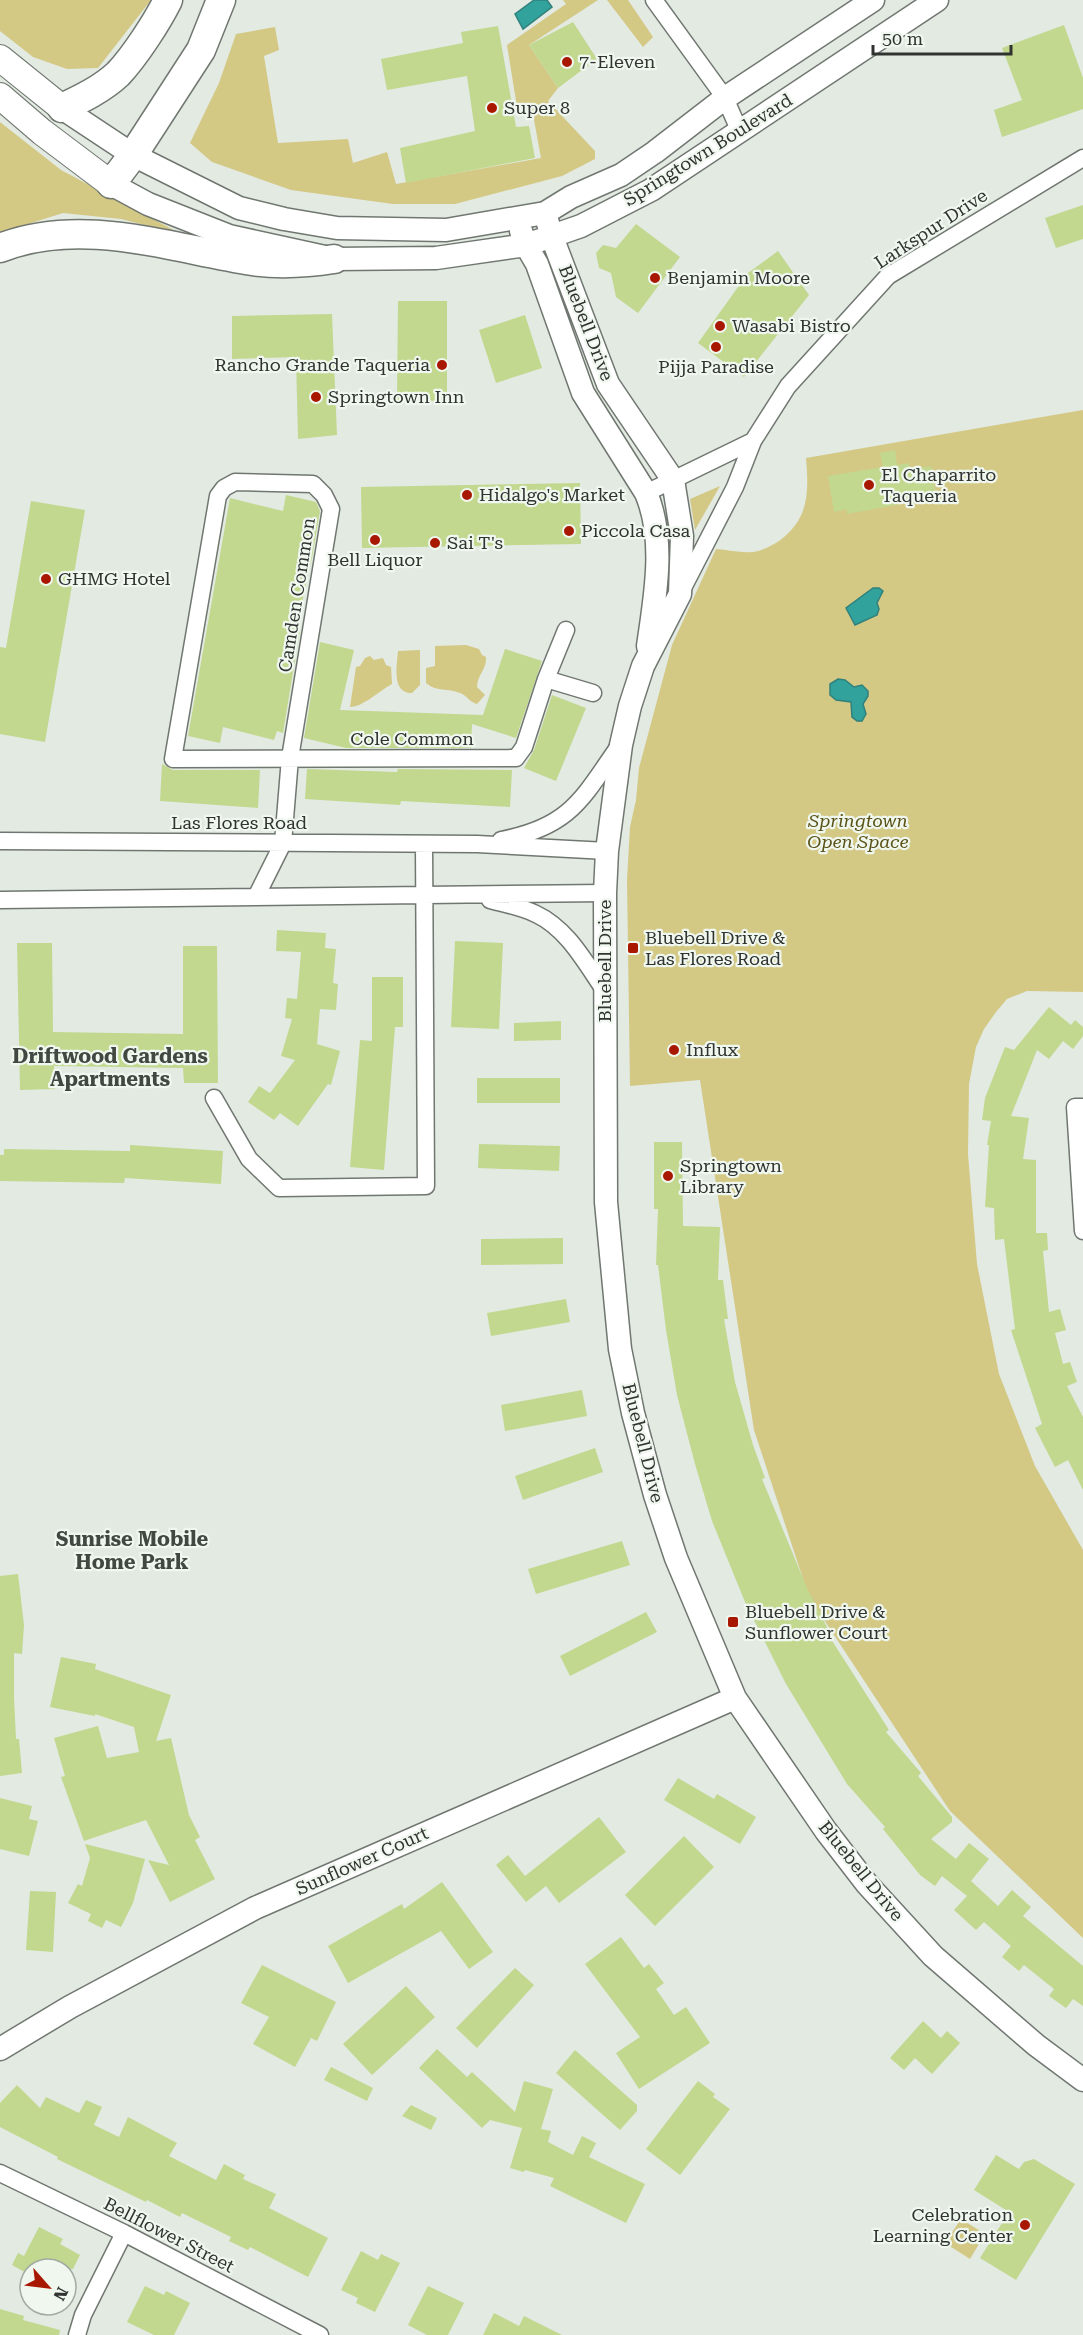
<svg xmlns="http://www.w3.org/2000/svg" width="1083" height="2335" font-family="'Roboto Serif',serif">
  <rect width="100%" height="100%" fill="#e2eae2"/>
  <path fill="#d4c885" d="M0,0h151l-53,68 -31,1 -34,-12 -33,-26z
    M563,0h35l-69,45 29,43 -10,13 47,50v8l-33,17 -107,28h-62l-102,-14 -79,-28 -22,-19 29,-60 17,-49 39,-7 4,23 -15,6 14,87 70,-4 5,24 34,-11 9,32 145,-26 -9,-49 -14,4 -11,-68 59,-41z
    M607,0h21l25,37 -10,10z
    M0,122l61,48 122,65 -62,-16 -58,-6 -63,20z
    M1083,410v582l-56,-1 -20,8 -11,13 -12,17 -8,18 -7,37 -1,70 9,110 22,110 36,92 48,84v388l-133,-127 -141,-214 -55,-167 -54,-350 -70,6 -3,-206 3,-53 6,-27 3,-32 33,-123 44,-96c12,1 25,4 37,3 9,-1 18,-6 26,-11 30,-22 30,-48 27,-83z
    M720,486l-25,44 -5,-31z
    M466,645l13,4 3,6 4,2c1,12 -9,18 -9,30l8,8 -8,9c-8,-2 -9,-8 -17,-11 -12,-5 -24,-1 -34,-10v-15l9,-2v-20z
    M420,650v35l-8,8c-21,0 -15,-28 -14,-42z
    M370,656l4,4 9,-2 3,7 5,2 1,17c-13,7 -29,23 -42,23l6,-40 4,-1 5,-8z
    M961,2219l24,15 -15,25 -25,-16z"/>
  <path fill="#31a29c" stroke="#31817c" stroke-width="1.5" d="M534,0h13l5,7 -29,22 -8,-15z
    M873,588h6l4,3 -6,12 2,6 -2,6 -22,10 -9,-17z
    M838,679l7,1 9,7 8,-2 6,6v5l-5,8 3,10 -4,7h-5l-5,-4 -1,-15 -15,-2 -6,-5v-11z"/>
  <path fill="#c2d88f" d="M573,22l24,37 -39,29 -29,-43z
    M1064,25l19,53v31l-81,28 -8,-27 28,-10 -20,-52z
    M498,26l18,101 13,-1 6,32 -129,25 -6,-35 75,-17 -8,-55 -80,14 -6,-31 82,-16 -2,-11z
    M1083,205v34l-27,9 -11,-30z
    M636,224l44,33 -42,56 -22,-16 -5,-24 -12,-5 -3,-15 7,-8 13,3z
    M778,251l31,44 -65,82 -46,-34 50,-70z
    M398,301h49v100h-50z
    M332,314l5,121 -39,4 -2,-82 -64,2v-43z
    M525,315l17,53 -46,15 -17,-53z
    M895,450l2,15 12,-2 1,7 21,-4 5,29 -19,3 1,3 -71,13v-5l-13,3 -6,-36 55,-9 -3,-14z
    M580,483l1,61 -219,4 -1,-61z
    M286,495l30,7 4,9 -8,47 -16,71 4,1 -17,103 -6,-2 -3,9 -51,-13 -3,16 -32,-7 42,-238 53,13z
    M31,501l54,9 -40,232 -45,-8v-87l6,1z
    M320,642l34,8 -14,60 143,5 22,-66 37,12 -26,77 -44,-14 -1,24h-125l-42,-10z
    M552,695l34,13 -30,73 -32,-13 10,-18z
    M162,764l11,6h87l-2,38 -98,-7z
    M307,769l90,3 1,-3 114,1 -2,37 -109,-6 -1,4 -95,-6z
    M277,930l49,3 -1,15 11,1 -3,34 5,1 -2,26 -16,-1 -3,35 23,7 -9,34 -3,-1 -30,42 -18,-13 -6,7 -26,-18 11,-16 11,7 25,-33 -14,-4 11,-37 -7,-1 2,-20 10,1 4,-47 -25,-1z
    M455,941l48,2 -4,86 -48,-2z
    M17,943h35l1,89 130,2v-88h34l1,137h-34l-1,-15 -129,-2 1,23 -35,1z
    M372,977h31v50h-8l-11,143 -34,-3 10,-127 12,1z
    M1049,1007l22,18 4,-5 8,7v9l-10,13 -10,-8 -14,18 -12,-9 -26,66 18,2 -6,41 13,1v73h11l1,17 -5,1 6,61 11,-3 6,21 -11,3 8,31 7,-2 7,20 -10,4 16,31v73l-15,-30 -13,7 -20,-39 7,-4 -31,-94 4,-1 -11,-90 -9,1 -1,-32 -9,-1 4,-62h-2l4,-24 -9,-1 3,-22 20,-51 9,3z
    M561,1021v19l-47,1v-18z
    M477,1078h83v25h-83z
    M654,1142h28l1,84 37,1 -2,53h5l5,39h-4l11,63 18,63 12,33 -3,1 45,109 24,47 -2,1 60,94 -3,2 35,41 -3,3 34,41v5l-21,17 25,20 13,-16 20,16 -18,22 27,25 14,-16 19,17 -8,9 60,50v40l-10,-7 -7,9 -17,-12 5,-7 -30,-24 -5,6 -17,-14 9,-11 -27,-24 -8,8 -22,-20 13,-14 -25,-20 -7,10 -15,-11 -37,-46 2,-2 -38,-43 -61,-100 -41,-82 -33,-81 -17,-57 -18,-69 -11,-65 -8,-65h-2l2,-56h-4z
    M479,1144l81,2 -1,25 -81,-3z
    M130,1145l93,6 -2,33 -96,-6 -1,5 -124,-2v-26h4v-6l126,2z
    M563,1238v26l-82,1v-26z
    M566,1299l4,23 -79,14 -4,-23z
    M582,1390l5,26 -82,15 -4,-26z
    M595,1448l8,24 -80,28 -8,-24z
    M622,1541l8,24 -94,29 -8,-25z
    M18,1574l6,51 -2,29 -8,-1v44l2,42h3l3,34 -22,3v-200z
    M646,1612l11,20 -87,44 -10,-20z
    M61,1657l35,7 -1,5 76,26 -15,46 15,-3 18,77 11,22 -5,3 20,39 -45,23 -22,-42 21,5 -23,-45 -62,21 -23,-64 4,-1 -11,-38 44,-12 9,32 32,-6 -5,-25 -39,-13v2l-45,-9z
    M678,1778l36,21 3,-5 39,23 -16,27 -76,-44z
    M0,1798l32,8 -3,13 9,2 -9,35 -29,-7z
    M599,1817l27,35 -67,51 -13,-17 -20,16 -30,-37 12,-10 17,21z
    M684,1836l30,31 -59,59 -30,-31z
    M85,1844l60,15 -12,44 -12,24 -15,-7 -4,8 -14,-7 3,-7 -23,-11 10,-19 4,2 8,-28z
    M442,1882l51,70 -24,17 -28,-38 -93,52 -20,-37 74,-42 2,5z
    M30,1891l26,1 -3,60 -27,-2z
    M621,1937l23,31 5,-4 15,19 -8,6 18,26 12,-8 24,36 -71,46 -23,-36 24,-16 -55,-73z
    M262,1965l74,37 -19,39 -6,-3 -16,29 -42,-23 16,-27 -28,-14z
    M515,1968l19,17 -57,63 -21,-20z
    M406,1986l29,31 -63,58 -29,-31z
    M923,2021l18,17 6,-7 13,12 -28,31 -17,-16 -11,12 -14,-12z
    M437,2049l30,28 5,-5 43,40 9,-31 29,8 -12,40 10,2 -3,11 25,13 9,-19 14,7 -7,14 56,27 -19,39 -76,-37 4,-8 -29,-8 -1,2 -14,-4 12,-40 -32,-8 -8,8 -63,-60z
    M575,2050l62,55v6l-17,19 -64,-57z
    M331,2067l42,21 -6,13 -43,-21z
    M698,2081l17,13 -2,3 17,12 -50,66 -34,-26z
    M17,2085l23,23 6,-11 33,16 7,-13 16,7 -8,18 25,12 9,-20 49,26 -8,13 47,24 8,-16 21,11 -2,4 33,15 -7,14 59,30 -20,39 -58,-30 -2,3 -19,-9 2,-4 -49,-24 -2,4 -33,-17 -1,2 -89,-43 1,-2 -58,-30v-24z
    M411,2105l26,13 -6,12 -29,-14z
    M996,2155l23,14 5,-7 10,-3 41,25 -59,96 -36,-22 29,-46 -35,-22z
    M39,2227l24,12 -3,5 20,11 -7,14h-43v6l-18,-10 6,-12 6,3z
    M361,2251l17,9 3,-6 19,9 -25,49 -19,-9 2,-5 -17,-8z
    M145,2286l19,9 2,-4 24,12 -16,32h-20l-27,-13z
    M428,2286l36,17 -16,32h-21l-19,-10z
    M0,2309l24,7 -1,4 37,10 -1,5h-59z
    M494,2313l25,13 5,-10 38,19h-79z"/>
  <g fill="none" stroke-linecap="round" stroke-linejoin="round">
    <defs>
      <path id="street" d="M654,0l71,98 15,34
        M646,493l107,-52
        M683,588l52,-101 18,-46 35,-55 100,-110 195,-118
        M546,679l20,-49
        M501,840c69,-13 81,-41 118,-94
        M0,841l477,3 130,7
        M256,897l27,-54 7,-85 41,-249 -7,-14 -11,-11 -78,-2 -11,6 -6,8 -45,263 343,-1 8,-11 22,-68 47,14
        M0,900l605,-7
        M490,900c15,4 32,7 46,14 32,15 50,50 69,77
        M214,1098l35,61 30,29 147,-2 -2,-342
        M1083,1107h-8l8,124
        M0,2173l124,60 196,102
        M77,2335l6,-20 41,-82"/>
      <path id="secondary" d="M62,108l71,47 106,53 45,11 53,9 109,2 99,-17 26,-16 50,-22 34,-23 70,-54 148,-98
        M111,184l37,20 81,32 105,23 102,-1 90,-13 55,-19 70,-36 286,-190
        M545,213l7,24 56,147 65,96 9,56 -2,58 -37,72 -13,40 -9,39 -14,106 -2,42 1,309 14,147 13,64 22,82 21,63 59,140 91,133 41,53 66,72 103,89 47,35
        M521,231l5,14 11,19 46,129 63,100c20,47 9,104 2,153
        M0,2049l70,-42 185,-99 480,-210"/>
      <path id="primary" d="M0,58l62,50
        M0,96l42,36 69,52"/>
      <path id="highway" d="M62,108c19,-9 40,-19 56,-34 17,-18 39,-52 50,-74
        M111,184l22,-29 68,-105 20,-50
        M0,248c82,-32 169,0 252,13 27,4 56,2 82,-2"/>
    </defs>
    <use href="#street" stroke="#707770" stroke-width="19"/>
    <use href="#secondary" stroke="#707770" stroke-width="25"/>
    <use href="#primary" stroke="#707770" stroke-width="28"/>
    <use href="#highway" stroke="#707770" stroke-width="31"/>
    <use href="#street" stroke="#fff" stroke-width="16"/>
    <use href="#secondary" stroke="#fff" stroke-width="22"/>
    <use href="#primary" stroke="#fff" stroke-width="26"/>
    <use href="#highway" stroke="#fff" stroke-width="28"/>
  </g>
  <g fill="#a81800" stroke="#eff7ef" stroke-width="2">
    <circle cx="567" cy="62" r="6"/>
    <circle cx="492" cy="108" r="6"/>
    <circle cx="655" cy="278" r="6"/>
    <circle cx="720" cy="326" r="6"/>
    <circle cx="716" cy="347" r="6"/>
    <circle cx="442" cy="365" r="6"/>
    <circle cx="316" cy="397" r="6"/>
    <circle cx="869" cy="485" r="6"/>
    <circle cx="467" cy="495" r="6"/>
    <circle cx="569" cy="531" r="6"/>
    <circle cx="375" cy="540" r="6"/>
    <circle cx="435" cy="543" r="6"/>
    <circle cx="46" cy="579" r="6"/>
    <rect x="627" y="942" width="12" height="12" rx="3"/>
    <circle cx="674" cy="1050" r="6"/>
    <circle cx="668" cy="1176" r="6"/>
    <rect x="727" y="1616" width="12" height="12" rx="3"/>
    <circle cx="1025" cy="2225" r="6"/>
  </g>
  <g text-anchor="middle" stroke-width="4.5" stroke-linejoin="round" paint-order="stroke">
    <g font-size="18" fill="#303330" stroke="#eff7ef" text-anchor="start">
      <text x="579" y="68">7-Eleven</text>
      <text x="504" y="114">Super 8</text>
      <text x="667" y="284">Benjamin Moore</text>
      <text x="732" y="332">Wasabi Bistro</text>
      <text x="430" y="371" text-anchor="end">Rancho Grande Taqueria</text>
      <text x="716" y="373" text-anchor="middle">Pijja Paradise</text>
      <text x="328" y="403">Springtown Inn</text>
      <text x="881" y="481">El Chaparrito<tspan x="881" dy="21">Taqueria</tspan></text>
      <text x="479" y="501">Hidalgo's Market</text>
      <text x="581" y="537">Piccola Casa</text>
      <text x="447" y="549">Sai T's</text>
      <text x="375" y="566" text-anchor="middle">Bell Liquor</text>
      <text x="58" y="585">GHMG Hotel</text>
      <text x="645" y="944">Bluebell Drive &amp;<tspan x="645" dy="21">Las Flores Road</tspan></text>
      <text x="686" y="1056">Influx</text>
      <text x="680" y="1172">Springtown<tspan x="680" dy="21">Library</tspan></text>
      <text x="745" y="1618">Bluebell Drive &amp;<tspan x="745" dy="21">Sunflower Court</tspan></text>
      <text x="1013" y="2221" text-anchor="end">Celebration<tspan x="1013" dy="21">Learning Center</tspan></text>
    </g>
    <g font-size="18" fill="#303330" stroke="#eff7ef">
      <text transform="translate(708 150) rotate(-32)" y="6">Springtown Boulevard</text>
      <text transform="translate(931 229) rotate(-33)" y="6">Larkspur Drive</text>
      <text transform="translate(586 323) rotate(69)" y="6">Bluebell Drive</text>
      <text transform="translate(297 595) rotate(-81)" y="6">Camden Common</text>
      <text x="412" y="745">Cole Common</text>
      <text x="239" y="829">Las Flores Road</text>
      <text transform="translate(605 961) rotate(-90)" y="6">Bluebell Drive</text>
      <text transform="translate(643 1443) rotate(76)" y="6">Bluebell Drive</text>
      <text transform="translate(362 1861) rotate(-24)" y="6">Sunflower Court</text>
      <text transform="translate(861 1871) rotate(51)" y="6">Bluebell Drive</text>
      <text transform="translate(169 2235) rotate(27)" y="6">Bellflower Street</text>
    </g>
    <g font-size="18" font-style="italic" fill="#5b5217" stroke="#eff7ef">
      <text x="858" y="827">Springtown<tspan x="858" dy="21">Open Space</tspan></text>
    </g>
    <g font-size="20" font-weight="bold" fill="#414741" stroke="#eff7ef">
      <text x="110" y="1063">Driftwood Gardens<tspan x="110" dy="23">Apartments</tspan></text>
      <text x="132" y="1546">Sunrise Mobile<tspan x="132" dy="23">Home Park</tspan></text>
    </g>
  </g>
  <g transform="translate(48 2287) rotate(118)"><circle r="28" fill="#eff7ef" stroke="#a3a9a3" stroke-width="1.5"/>
  <path d="M0-4.5L10 22L0 15L-10 22Z" fill="#a81800"/>
  <text y="-9" font-size="16" font-weight="bold" text-anchor="middle" fill="#303330">N</text>
  </g>
  <path d="M873 45v9h138v-9" fill="none" stroke="#303330" stroke-width="3"/>
  <text x="882" y="45" font-size="18" fill="#303330" stroke="#eff7ef" stroke-width="4.5" paint-order="stroke">50 m</text>
</svg>
